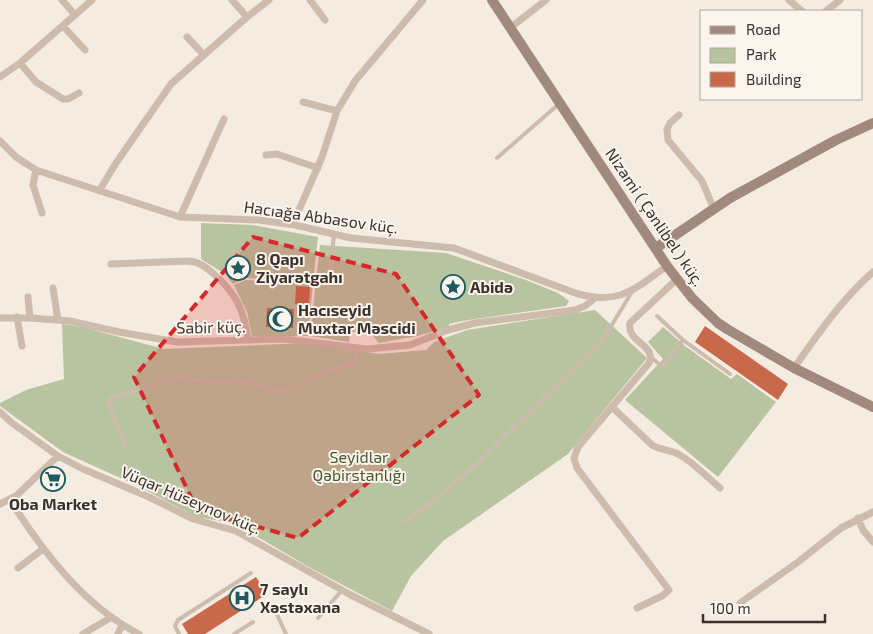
<svg xmlns="http://www.w3.org/2000/svg" width="873" height="634" font-family="'Exo 2',sans-serif">
  <rect width="100%" height="100%" fill="#f4ebe1"/>
  <path fill="#b8c4a0" d="M201,223l51,2 66,12 -5,45 -67,-4 -13,6 -8,-10 -24,-15z
    M320,245l126,8 80,27 32,13 11,8 -3,5 -104,15 -13,3v3l-32,9 -38,7 -10,-12 -19,1 -1,10 -39,-6z
    M246,280l67,4 -5,52h-56l-5,-24 -13,-27z
    M595,310l52,48 -79,96 -125,87 -32,35 -19,35 -85,-45 -73,-43 -38,-6 -56,-30 -77,-35 -63,-46v-3l26,-13 38,-11 -2,-55 20,3 82,22 143,-6 72,11 47,-4 8,-8 33,-12z
    M663,327l22,19 46,33 6,-5 39,28 -58,75 -93,-77 38,-41 -15,-17z"/>
  <path fill="#c8694b" d="M296,286l14,1 -1,18 -14,-1z
    M267,308l27,1 -1,19 -27,-1z
    M705,326l83,58 -10,16 -83,-58z
    M256,577l11,17 -62,40h-17l-6,-10z"/>
  <g fill="none" stroke-linecap="round" stroke-linejoin="round">
    <path stroke="#cdbbac" stroke-width="4" d="M497,158l63,-55
      M328,288l6,-53
      M657,316l26,24 47,34
      M652,358l7,6 5,1 19,-25
      M124,444l-16,-43 3,-4 24,-5 32,-13 13,-1 41,5 22,-2 34,10 10,-1 29,-14 39,-14 4,-13
      M405,522l38,-29 35,-30 126,-125 29,-48
      M273,606l13,28
      M318,618l24,-28
      M179,634l-4,-8 3,-6 73,-47
      M234,634l19,-12"/>
    <path stroke="#cdbbac" stroke-width="7" d="M62,0l13,15
      M232,0l15,17
      M310,0l15,20
      M789,0l13,11
      M826,11l14,-11
      M63,26l22,24
      M510,28l36,-28
      M187,37l16,17
      M20,63l16,19 27,17h5l11,-6
      M0,77l20,-14 72,-63
      M303,102l34,9
      M679,115l-9,8 -3,6 1,11 34,41 11,26
      M0,141l16,16 20,13 144,47 79,3 36,5 56,13 103,10 124,46c43,11 56,-5 89,-28
      M266,155l11,-1 41,14
      M36,170l-3,15 9,28
      M99,191l17,-28 55,-79 76,-67 22,-17
      M180,217l44,-98
      M295,225l4,-15 23,-53 15,-46 18,-30 68,-81
      M111,264l77,-3c12,1 18,6 27,14 22,20 29,35 33,65
      M53,288l5,32
      M28,297l2,21
      M17,317l5,29
      M0,318h30l40,3 49,11 58,10 107,-3 83,10 43,-4 38,-15 27,-7 100,-13 10,-4 10,-8
      M794,368c24,-34 48,-69 79,-96
      M612,407l40,38c8,5 18,5 26,9 15,8 29,23 42,34
      M0,412l12,11 46,33 25,13 66,28 44,22 43,12 113,63 80,40
      M10,500c33,52 74,106 129,134
      M0,504l16,-8 42,-40
      M858,518l5,12 10,12
      M18,568l25,-19
      M740,603l58,-41 43,-34 32,-16
      M637,608l25,-12 7,-6 -92,-122 -3,-10 4,-11 71,-84c8,-19 -23,-20 -19,-40l47,-44
      M83,634l27,-16
      M118,634l4,-9"/>
    <path stroke="#a18a7d" stroke-width="10" d="M492,0l175,266 25,32 26,25 9,6 67,39 79,39
      M656,248l74,-50 106,-58 37,-17"/>
  </g>
  <path fill="#d62828" fill-opacity="0.2" stroke="#d62828" stroke-width="4" stroke-dasharray="10 6" stroke-linejoin="round" d="M253,237l143,37 83,121 -181,143 -101,-28 -63,-133z"/>
  <defs>
    <symbol id="sight-ring" viewBox="-11 -11 22 22"><circle r="9.5" fill="#fbf5ee" stroke="#1f5a5e" stroke-width="1.5"/><path d="M0-6L1.8-2.2L6-1.7L2.9 1.2L3.7 5.4L0 3.3L-3.7 5.4L-2.9 1.2L-6-1.7L-1.8-2.2Z" fill="#1f5a5e"/></symbol>
    <symbol id="mosque-ring" viewBox="-11 -11 22 22"><circle r="9.5" fill="#fbf5ee" stroke="#1f5a5e" stroke-width="1.5"/><path d="M3.5-4.9A6 6 0 1 0 3.5 4.9A5 5 0 1 1 3.5-4.9Z" fill="#1f5a5e"/></symbol>
    <symbol id="supermarket-ring" viewBox="-11 -11 22 22"><circle r="9.5" fill="#fbf5ee" stroke="#1f5a5e" stroke-width="1.5"/><path d="M-6-5.5h2.5l.6 2H6L4.5 2H-2.5L-4.4-4H-6ZM-1.5 3.2a1.3 1.3 0 1 0 .1 0ZM3 3.2a1.3 1.3 0 1 0 .1 0Z" fill="#1f5a5e"/></symbol>
    <symbol id="hospital-ring" viewBox="-11 -11 22 22"><circle r="9.5" fill="#fbf5ee" stroke="#1f5a5e" stroke-width="1.5"/><path d="M-5-5h3v3.5h4V-5h3V5h-3V1.5h-4V5h-3Z" fill="#1f5a5e"/></symbol>
  </defs>
  <g fill-rule="evenodd">
    <use href="#sight-ring" x="224" y="254" width="28" height="28"/>
    <use href="#sight-ring" x="439" y="273" width="28" height="28"/>
    <use href="#mosque-ring" x="266" y="305" width="28" height="28"/>
    <use href="#supermarket-ring" x="39" y="465" width="28" height="28"/>
    <use href="#hospital-ring" x="228" y="584" width="28" height="28"/>
  </g>
  <g text-anchor="middle" stroke-width="4" stroke-linejoin="round" paint-order="stroke">
    <g font-size="16" fill="#3b302b" stroke="#fbf5ee">
      <text transform="translate(321 217) rotate(8)" y="6">Hacıağa Abbasov küç.</text>
      <text transform="translate(655 217) rotate(56)" y="6">Nizami ( Çənlibel ) küç.</text>
      <text transform="translate(211 327) rotate(-1)" y="6">Sabir küç.</text>
      <text transform="translate(191 500) rotate(23)" y="6">Vüqar Hüseynov küç.</text>
    </g>
    <g font-size="16" font-weight="bold" fill="#3b302b" stroke="#fbf5ee" text-anchor="start">
      <text x="256" y="265">8 Qapı<tspan x="256" dy="18">Ziyarətgahı</tspan></text>
      <text x="470" y="293">Abidə</text>
      <text x="298" y="316">Hacıseyid<tspan x="298" dy="18">Muxtar Məscidi</tspan></text>
      <text x="53" y="510" text-anchor="middle">Oba Market</text>
      <text x="260" y="595">7 saylı<tspan x="260" dy="18">Xəstəxana</tspan></text>
    </g>
    <g font-size="16" fill="#4a5a2e" stroke="#fbf5ee">
      <text x="359" y="463">Seyidlər<tspan x="359" dy="18">Qəbirstanlığı</tspan></text>
    </g>
  </g>
  <rect x="700" y="10" width="162" height="90" fill="#fbf5ee" stroke="#aea6a0"/>
  <rect x="710" y="26" width="25" height="8" fill="#a18a7d" stroke="#aea6a0"/>
  <text x="746" y="35" font-size="15" fill="#3b302b">Road</text>
  <rect x="710" y="48" width="25" height="15" fill="#b8c4a0" stroke="#aea6a0"/>
  <text x="746" y="60" font-size="15" fill="#3b302b">Park</text>
  <rect x="710" y="72" width="25" height="15" fill="#c8694b" stroke="#aea6a0"/>
  <text x="746" y="85" font-size="15" fill="#3b302b">Building</text>
  <path d="M703 614v8h122v-8" fill="none" stroke="#3b302b" stroke-width="2.5"/>
  <text x="710" y="614" font-size="15" fill="#3b302b" stroke="#fbf5ee" stroke-width="4" paint-order="stroke">100 m</text>
</svg>
